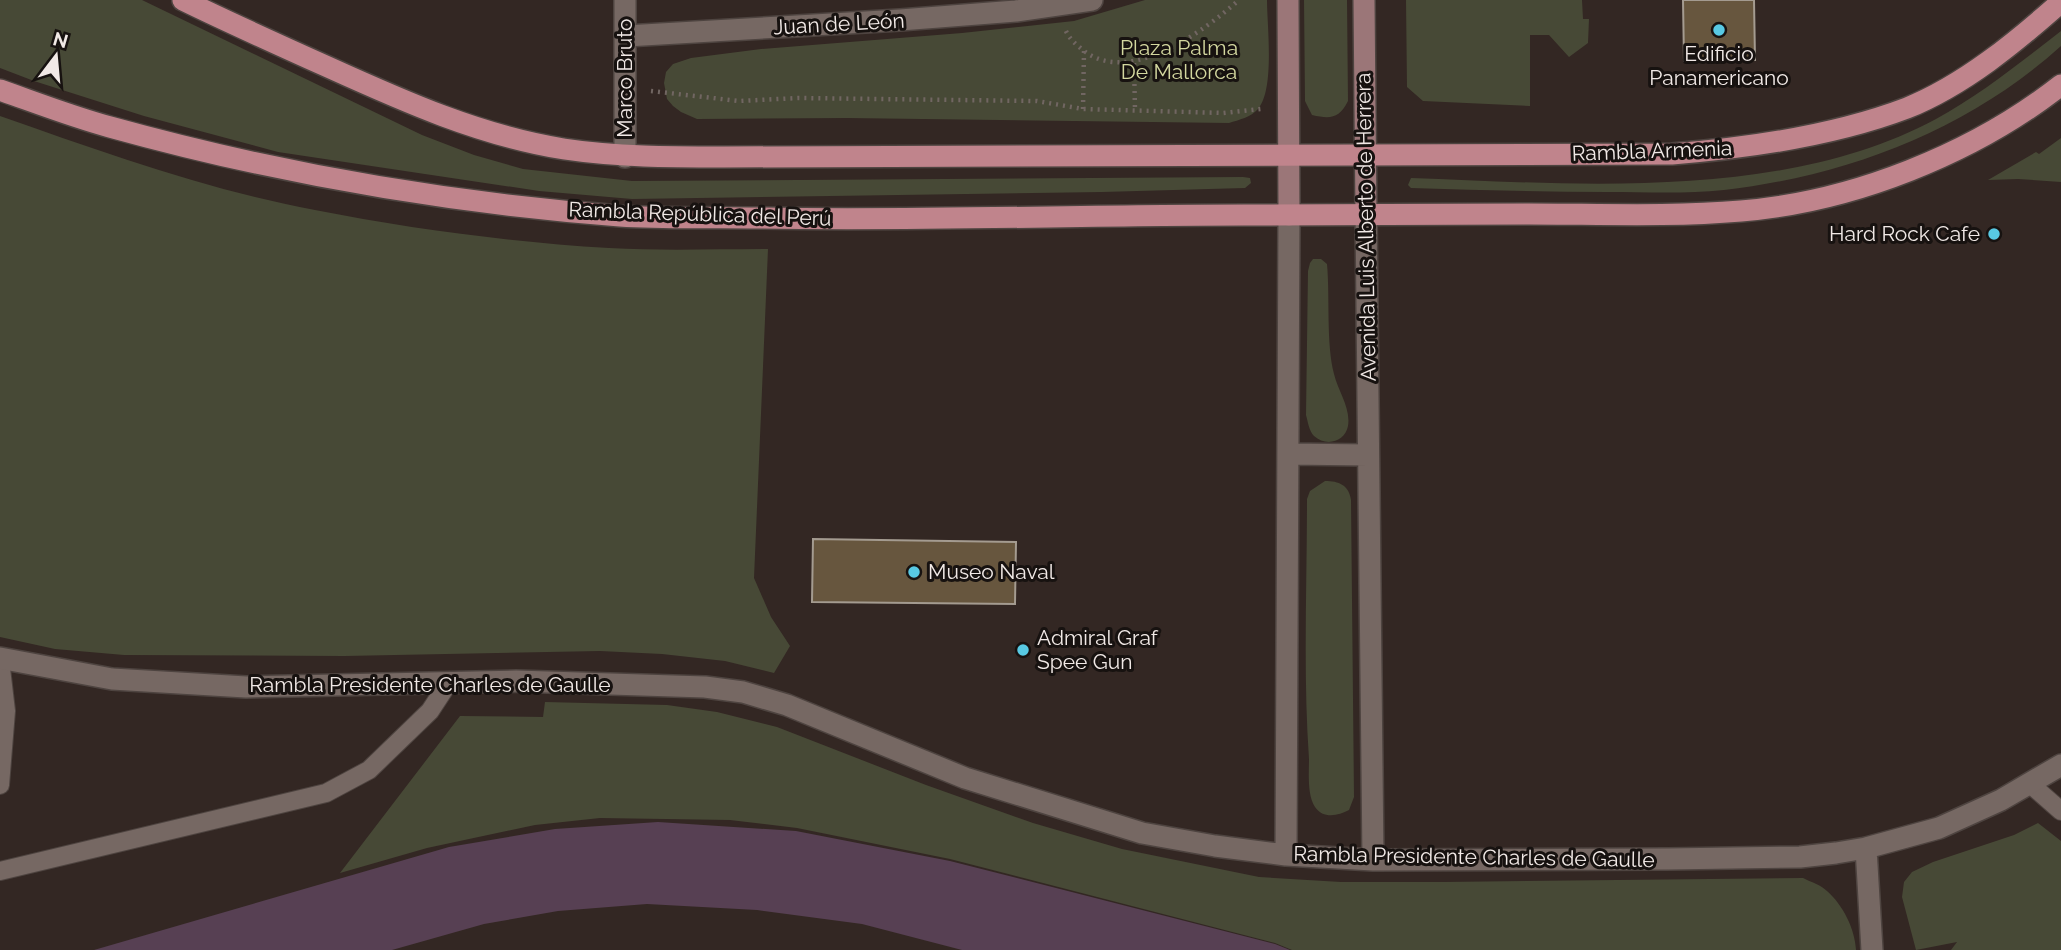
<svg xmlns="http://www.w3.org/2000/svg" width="2061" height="950" font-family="Raleway,sans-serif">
  <rect width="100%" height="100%" fill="#332723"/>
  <path fill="#474936" d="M0,0h142l280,135 52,20 49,14 109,12 611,-4 7,1 1,5 -6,5 -143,4 -470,7 -93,-8 -261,-39 -134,-36 -110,-35 -34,-13z
    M1145,0h122c0,26 8,89 -9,109 -7,8 -19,11 -29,14l-382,-5 -150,1 -16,-7 -8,-6 -6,-7 -3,-16 2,-11 7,-8 18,-6 70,-9 201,-16 112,-12z
    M1304,0h43l1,101c-9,18 -18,18 -36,14l-7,-14z
    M1406,0h176l1,19h6l-1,24 -19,14 -20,-22h-19v71l-107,-5 -16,-14z
    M2061,31v15c-93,84 -214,130 -337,144 -38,4 -78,2 -116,2 -66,0 -131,-2 -197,-4l-3,-3 3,-7c166,6 373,23 525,-59 44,-24 85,-57 125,-88z
    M0,116c103,36 207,74 315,94 96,19 196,32 294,38 52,3 106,1 159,1l-14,329 17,39 19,29 -16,27 -49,-12 -63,-7 -62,-3 -256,5 -220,-1 -69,-6 -55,-12z
    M2061,138v44l-43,-3 -30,1 48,-28 3,2z
    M1313,259h8l6,5c3,33 -1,79 7,110 4,17 17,34 14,52 -3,16 -22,21 -34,10 -5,-5 -6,-14 -8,-21l2,-144 2,-8z
    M1325,481c14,0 24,4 26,19l3,297 -5,13c-11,6 -26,9 -34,-3 -8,-12 -6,-34 -6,-48 -6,-86 -2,-173 -2,-260l3,-8z
    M545,702l122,3 50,7 60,15 149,58 107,38 89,26 137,28 82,5h103l359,-4c8,4 18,7 24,13 16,14 28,38 29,59h-564l-17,-7 -325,-84 -153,-31 -67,-8 -130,-2 -65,7 -108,23 -87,25 120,-157 83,1z
    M2038,823l23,18v109h-110l6,-8 -41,8 -14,-53 2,-15 8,-10 21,-10 81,-27z"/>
  <path fill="#574053" d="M658,822l138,9 154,30 325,83 15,6h-328l-100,-26 -105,-14 -110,-6 -89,7 -74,13 -92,26h-298l355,-103 106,-18z"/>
  <path fill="#67563e" stroke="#a49b90" stroke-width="2" d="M1683,0h71l1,60 -71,1z
    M813,539l203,3 -1,62 -203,-2z"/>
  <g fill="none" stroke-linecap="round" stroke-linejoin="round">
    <defs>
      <path id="lane" d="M0,660l6,51 -6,74
        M2029,783l32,28
        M0,871l326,-78 43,-23 61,-59 19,-29"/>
      <path id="street" d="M626,36l274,-16 116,-9 76,-11
        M625,157v-157
        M1366,214l7,646
        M1289,454l79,1
        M0,658l112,21 134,8 270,-6 189,6 38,5 44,13 178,73 177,55 73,13 71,9 87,5 295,-1 132,-2 36,-4 30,-5 73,-20 62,-28 60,-35
        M1866,848l6,102
        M1286,855l3,-640"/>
      <path id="secondary" d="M1288,0l1,215
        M1364,0l2,214"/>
      <path id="primary" d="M183,0c47,23 96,45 145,67 75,34 153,69 236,82 53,8 106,8 160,8l948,-3c76,-6 164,-19 235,-46 57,-23 109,-66 154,-106
        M0,90c37,13 73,27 110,37 166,46 338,76 510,89 46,3 92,1 138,2 162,3 324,-3 486,-3 95,0 190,-1 285,-1 70,0 142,3 212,-3 111,-9 232,-57 320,-126"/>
    </defs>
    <use href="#lane" stroke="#4e4440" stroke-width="20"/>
    <use href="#street" stroke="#4e4440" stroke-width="24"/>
    <use href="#secondary" stroke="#4e4440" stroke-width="24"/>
    <use href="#primary" stroke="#4e4440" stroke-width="24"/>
    <path stroke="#716662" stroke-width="4.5" stroke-dasharray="2 5" stroke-linecap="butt" d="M1066,31c4,9 11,14 18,20 46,35 120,-20 155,-51
      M1134,63l1,47
      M651,91l88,10 59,-3 239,3 46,8 140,4 38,-4
      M1083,109l1,-58"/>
    <use href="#lane" stroke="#766863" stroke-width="18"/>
    <use href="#street" stroke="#766863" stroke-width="21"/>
    <use href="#secondary" stroke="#9b7678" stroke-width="21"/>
    <use href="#primary" stroke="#c0848c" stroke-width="21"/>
  </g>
  <g fill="#58c9e3" stroke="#171210" stroke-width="2.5">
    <circle cx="1719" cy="30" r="7"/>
    <circle cx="1994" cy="234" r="7"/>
    <circle cx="914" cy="572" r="7"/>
    <circle cx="1023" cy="650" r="7"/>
  </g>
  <g text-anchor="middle" stroke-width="6" stroke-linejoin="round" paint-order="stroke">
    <g font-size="21" fill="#f1e9e6" stroke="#171210">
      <text transform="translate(839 24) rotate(-3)" y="7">Juan de León</text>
      <text transform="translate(625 78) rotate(-90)" y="7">Marco Bruto</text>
      <text transform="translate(1652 151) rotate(-2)" y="7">Rambla Armenia</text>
      <text transform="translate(700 214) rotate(2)" y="7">Rambla República del Perú</text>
      <text transform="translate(1366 227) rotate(-91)" y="7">Avenida Luis Alberto de Herrera</text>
      <text x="430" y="692">Rambla Presidente Charles de Gaulle</text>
      <text transform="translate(1474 857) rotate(1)" y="7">Rambla Presidente Charles de Gaulle</text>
    </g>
    <g font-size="21" fill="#d3d79f" stroke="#171210">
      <text x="1179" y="55">Plaza Palma<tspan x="1179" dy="24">De Mallorca</tspan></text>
    </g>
    <g font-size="21" fill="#f1e9e6" stroke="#171210" text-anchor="start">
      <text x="1719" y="61" text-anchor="middle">Edificio<tspan x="1719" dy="24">Panamericano</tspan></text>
      <text x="1980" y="241" text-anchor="end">Hard Rock Cafe</text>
      <text x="928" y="579">Museo Naval</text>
      <text x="1037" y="645">Admiral Graf<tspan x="1037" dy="24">Spee Gun</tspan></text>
    </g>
  </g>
  <g transform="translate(56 56) rotate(16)" stroke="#171210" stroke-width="5" paint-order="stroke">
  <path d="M0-5L12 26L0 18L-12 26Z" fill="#f1e9e6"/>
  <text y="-10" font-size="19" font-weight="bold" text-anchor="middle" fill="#f1e9e6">N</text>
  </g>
</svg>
